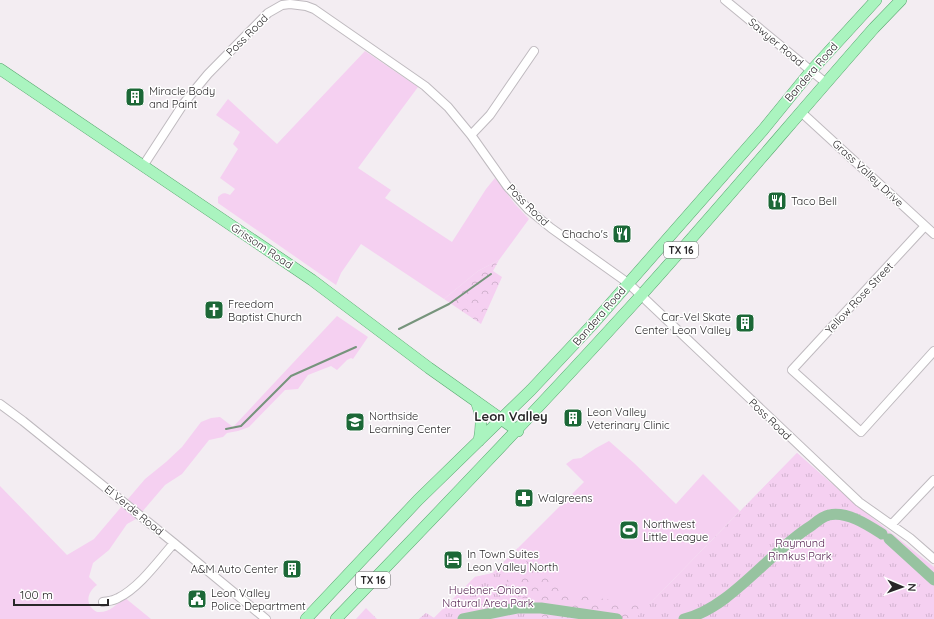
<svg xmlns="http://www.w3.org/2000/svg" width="934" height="619" font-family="Quicksand,sans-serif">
  <defs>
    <pattern id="forest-crowns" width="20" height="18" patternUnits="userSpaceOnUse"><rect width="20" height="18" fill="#f5d0f1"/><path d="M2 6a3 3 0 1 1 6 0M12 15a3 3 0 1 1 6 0" fill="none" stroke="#d2b3cf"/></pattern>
    <pattern id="park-tufts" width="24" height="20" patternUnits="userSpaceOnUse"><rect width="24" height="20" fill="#f5d0f1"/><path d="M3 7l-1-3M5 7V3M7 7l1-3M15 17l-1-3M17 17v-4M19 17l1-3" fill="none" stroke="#d2b3cf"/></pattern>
  </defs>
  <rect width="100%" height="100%" fill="#f3edf2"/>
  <path fill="#f5d0f1" d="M365,51l53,36 -60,81 33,22 -6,8 67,44 34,-53 9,-11 20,26 14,15 -30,41 -21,11 -34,28 -83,-55 -20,29 -5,12 -118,-82v-6c4,-4 6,-5 12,-2l5,-6 -15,-11 18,-29 -5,-5 7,-12 -24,-17 12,-16 49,45z
    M337,316l31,21 -15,22 -2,-1 -4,2 -10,10 -6,-4 -23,9 -10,14 -13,1 -36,37 -11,4 -11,2 -4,4 -14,3 -27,34 -17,11 -29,34 -9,5 -18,26 -16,13 -4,14 8,8c-11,8 -12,21 0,27 13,1 19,-7 27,-15l27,22h-151v-133l67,69 27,-16 51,-60 21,-17 16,-15 19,-25 10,-4 9,-1 13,10z
    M609,441l25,22 42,41 27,-30 37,37 -105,108h-90l-16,-60 -11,-11 66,-66 -18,-18 7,-5 8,-1 15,-10z"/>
  <path fill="url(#forest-crowns)" d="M499,260l-6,11 9,6 -21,47 -37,-25 34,-28z
    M797,453l52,46 -111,120h-319l7,-6 8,5 41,-41 18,-4 25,-25 44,43 28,6 59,8z"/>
  <path fill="url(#park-tufts)" d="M797,453l52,46 85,68v52h-299z
    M518,548l11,11 -24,23 40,37h-126l7,-6 8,5 41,-41 18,-4z
    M366,608l11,11h-21z"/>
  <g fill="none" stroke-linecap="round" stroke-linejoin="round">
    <path stroke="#76947c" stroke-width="2" d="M399,329l50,-25 42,-30
      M226,429l15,-3 50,-50 65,-29"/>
    <path stroke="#97c3a0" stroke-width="11" d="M889,539l45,41
      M463,619l54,-11h24l76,11
      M684,619c47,-11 86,-68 127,-93 5,-4 12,-10 18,-11 18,-4 39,10 53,19"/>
    <defs>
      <path id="minor" d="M725,0l101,83
        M801,112l133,122
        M471,135l19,-20 44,-64
        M143,166l41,-63 24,-29 60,-61 14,-8 8,-1 16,2 8,3 111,77 23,21 23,28 36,51 22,24 22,18 77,55 231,219 51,36 24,21
        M925,226l-133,144 69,62 73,-81
        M0,404l23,17 151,122 92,76
        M892,524l42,-44
        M103,602c5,-1 10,-1 15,-4 21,-10 41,-38 56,-55"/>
      <path id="major" d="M0,69l312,211 117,88 89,63
        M476,401c6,14 6,25 3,40
        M306,619l112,-119 113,-110 60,-64 172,-196 48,-59 65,-71
        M336,619c101,-105 202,-210 300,-318 81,-90 158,-182 238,-273l27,-28"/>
    </defs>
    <use href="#minor" stroke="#bfbabf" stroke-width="10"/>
    <use href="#major" stroke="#58a76f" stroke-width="12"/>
    <use href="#minor" stroke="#fff" stroke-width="8"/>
    <use href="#major" stroke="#aaf4bf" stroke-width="11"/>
  </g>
  <defs>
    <symbol id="building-square" viewBox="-11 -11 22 22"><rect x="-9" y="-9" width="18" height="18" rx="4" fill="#1c6837" stroke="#fff"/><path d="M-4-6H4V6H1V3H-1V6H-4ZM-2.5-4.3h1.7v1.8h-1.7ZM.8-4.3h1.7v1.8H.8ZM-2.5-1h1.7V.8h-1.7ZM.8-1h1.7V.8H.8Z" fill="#fff"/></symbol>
    <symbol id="restaurant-square" viewBox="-11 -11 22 22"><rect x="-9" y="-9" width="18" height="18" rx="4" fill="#1c6837" stroke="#fff"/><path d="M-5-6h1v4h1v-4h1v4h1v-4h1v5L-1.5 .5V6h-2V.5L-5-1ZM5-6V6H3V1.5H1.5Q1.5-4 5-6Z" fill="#fff"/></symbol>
    <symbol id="church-square" viewBox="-11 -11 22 22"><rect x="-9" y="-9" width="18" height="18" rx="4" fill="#1c6837" stroke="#fff"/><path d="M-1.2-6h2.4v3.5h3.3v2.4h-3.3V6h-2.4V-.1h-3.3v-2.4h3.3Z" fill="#fff"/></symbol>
    <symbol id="school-square" viewBox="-11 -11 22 22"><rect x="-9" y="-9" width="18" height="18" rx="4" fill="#1c6837" stroke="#fff"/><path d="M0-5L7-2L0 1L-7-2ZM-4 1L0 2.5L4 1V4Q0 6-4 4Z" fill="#fff"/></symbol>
    <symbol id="pharmacy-square" viewBox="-11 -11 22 22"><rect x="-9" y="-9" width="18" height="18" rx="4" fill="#1c6837" stroke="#fff"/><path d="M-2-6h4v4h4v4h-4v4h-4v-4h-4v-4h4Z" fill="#fff"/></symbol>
    <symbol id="stadium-square" viewBox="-11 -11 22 22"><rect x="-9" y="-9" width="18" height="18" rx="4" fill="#1c6837" stroke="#fff"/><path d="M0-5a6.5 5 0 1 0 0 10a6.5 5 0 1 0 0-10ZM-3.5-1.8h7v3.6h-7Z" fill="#fff"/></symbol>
    <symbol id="hotel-square" viewBox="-11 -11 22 22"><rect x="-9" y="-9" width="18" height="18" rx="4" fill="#1c6837" stroke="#fff"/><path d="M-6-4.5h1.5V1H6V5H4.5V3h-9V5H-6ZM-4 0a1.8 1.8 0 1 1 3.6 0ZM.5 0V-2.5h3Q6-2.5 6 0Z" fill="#fff"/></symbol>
    <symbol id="civic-square" viewBox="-11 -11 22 22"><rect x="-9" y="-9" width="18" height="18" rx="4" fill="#1c6837" stroke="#fff"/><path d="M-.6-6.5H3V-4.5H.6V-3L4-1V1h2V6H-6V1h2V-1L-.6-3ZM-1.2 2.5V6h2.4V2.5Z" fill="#fff"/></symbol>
  </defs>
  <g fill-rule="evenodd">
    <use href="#building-square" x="124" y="86" width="22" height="22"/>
    <use href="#restaurant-square" x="766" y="190" width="22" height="22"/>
    <use href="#restaurant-square" x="611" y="223" width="22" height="22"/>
    <use href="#church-square" x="203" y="299" width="22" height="22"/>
    <use href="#building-square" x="734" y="312" width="22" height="22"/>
    <use href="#building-square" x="562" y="407" width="22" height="22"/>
    <use href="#school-square" x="344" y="411" width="22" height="22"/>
    <use href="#pharmacy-square" x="513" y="487" width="22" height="22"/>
    <use href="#stadium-square" x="618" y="519" width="22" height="22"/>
    <use href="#hotel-square" x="442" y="549" width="22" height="22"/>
    <use href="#building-square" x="281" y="558" width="22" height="22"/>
    <use href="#civic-square" x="186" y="588" width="22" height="22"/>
  </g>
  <g text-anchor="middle" stroke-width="3" stroke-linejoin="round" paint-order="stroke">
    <g fill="#fff" stroke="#696869" stroke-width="1">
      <rect x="664" y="242" width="34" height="16" rx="3"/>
      <rect x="356" y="572" width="34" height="16" rx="3"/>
    </g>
    <g font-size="10" font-weight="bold" fill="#292729">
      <text x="681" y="254">TX 16</text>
      <text x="373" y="584">TX 16</text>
    </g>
    <g font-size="11" fill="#292729" stroke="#fff">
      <text transform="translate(247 35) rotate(-45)" y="4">Poss Road</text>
      <text transform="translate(776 42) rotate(40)" y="4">Sawyer Road</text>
      <text transform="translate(811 72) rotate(-49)" y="4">Bandera Road</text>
      <text transform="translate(868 173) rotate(43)" y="4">Grass Valley Drive</text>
      <text transform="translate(528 205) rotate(45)" y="4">Poss Road</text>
      <text transform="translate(262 246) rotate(34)" y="4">Grissom Road</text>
      <text transform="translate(859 298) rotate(-47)" y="4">Yellow Rose Street</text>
      <text transform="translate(599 316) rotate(-49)" y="4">Bandera Road</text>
      <text transform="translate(770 419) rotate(44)" y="4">Poss Road</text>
      <text transform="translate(134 510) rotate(39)" y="4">El Verde Road</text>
    </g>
    <g font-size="11" fill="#292729" stroke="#fff" text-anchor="start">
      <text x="149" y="95">Miracle Body<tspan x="149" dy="13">and Paint</tspan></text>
      <text x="791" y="205">Taco Bell</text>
      <text x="608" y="238" text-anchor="end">Chacho's</text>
      <text x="228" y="308">Freedom<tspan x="228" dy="13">Baptist Church</tspan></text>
      <text x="731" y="321" text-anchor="end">Car-Vel Skate<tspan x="731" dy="13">Center Leon Valley</tspan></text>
      <text x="587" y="416">Leon Valley<tspan x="587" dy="13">Veterinary Clinic</tspan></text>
      <text x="369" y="420">Northside<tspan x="369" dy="13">Learning Center</tspan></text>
      <text x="538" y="502">Walgreens</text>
      <text x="643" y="528">Northwest<tspan x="643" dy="13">Little League</tspan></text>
      <text x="467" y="558">In Town Suites<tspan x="467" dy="13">Leon Valley North</tspan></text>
      <text x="278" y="573" text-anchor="end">A&amp;M Auto Center</text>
      <text x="211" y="597">Leon Valley<tspan x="211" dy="13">Police Department</tspan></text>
    </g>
    <g font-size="11" fill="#5b2957" stroke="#fff">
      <text x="800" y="547">Raymund<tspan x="800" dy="13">Rimkus Park</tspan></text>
      <text x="488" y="594">Huebner-Onion<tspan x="488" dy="13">Natural Area Park</tspan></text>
    </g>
    <g font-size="13" font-weight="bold" fill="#292729" stroke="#fff">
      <text x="511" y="421">Leon Valley</text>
    </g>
  </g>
  <g transform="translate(902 587) rotate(92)" stroke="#ffffff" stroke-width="3" paint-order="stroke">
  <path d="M0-3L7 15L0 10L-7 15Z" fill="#292729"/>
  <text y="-6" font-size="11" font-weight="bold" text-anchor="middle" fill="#292729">N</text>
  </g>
  <path d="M14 599v6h94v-6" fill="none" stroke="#292729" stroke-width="2"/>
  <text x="20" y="599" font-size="12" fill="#292729" stroke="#ffffff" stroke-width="3" paint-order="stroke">100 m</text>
</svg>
